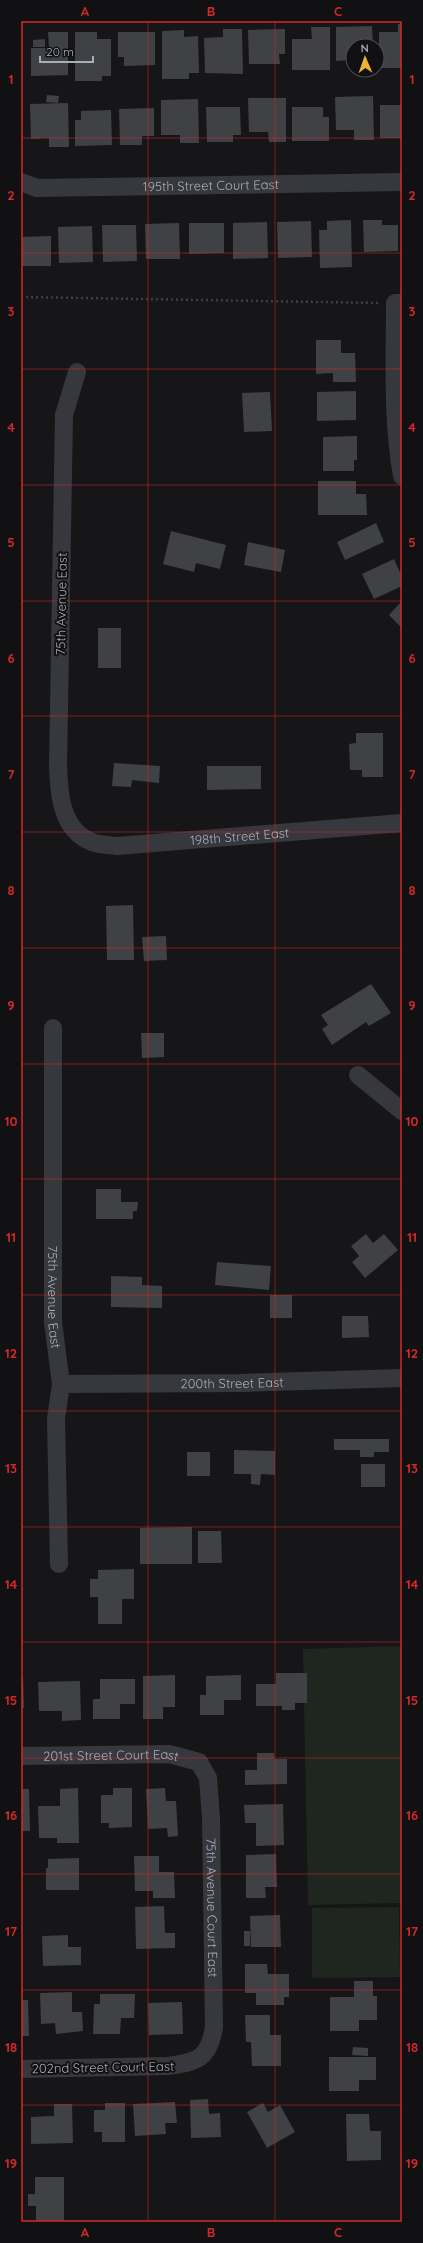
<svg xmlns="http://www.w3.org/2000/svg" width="423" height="2243" font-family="Quicksand,sans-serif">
  <rect width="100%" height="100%" fill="#161618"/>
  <path fill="#1e261f" d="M402,1646v257l-94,2 -5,-256z
    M399,1907l1,70 -88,1v-70z"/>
  <path fill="#404145" d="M398,24h4v44h-23v-36h19z
    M372,26l1,20h-20v14l-17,1v-34z
    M311,27h19v43h-38v-31h20z
    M223,29h19l1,45 -38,-1 -1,-35 19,-1z
    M285,29v25h-6l1,10h-31l-1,-34z
    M184,30v7l14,-1 1,37h-10v6h-27v-48z
    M48,32h20v43l-37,1v-28h18z
    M75,32h22v7h14v37h-9v5h-27z
    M118,32h37v33l-31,1v-9h-6z
    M45,39v8h-12v-7z
    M47,95l12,1 -1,7 -12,-1z
    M373,96l1,44h-20v-10h-18l-1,-33z
    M248,98h38v44h-17l-1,-10h-19z
    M198,99l1,44h-19v-8h-19v-35z
    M68,103l1,44h-20v-9l-18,1 -1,-35z
    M380,105h22v33h-22z
    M206,107h34l1,28h-8v7h-26z
    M292,107h31v10h6v24h-37z
    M154,108v28h-12v9h-22l-1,-36z
    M111,110l1,35 -37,1v-26h6v-9z
    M351,220l1,47 -32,1 -1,-38h8v-9z
    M363,220h19v5h16v26l-34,1z
    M311,221l1,36 -34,1 -1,-36z
    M267,222l1,36 -35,1v-36z
    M179,223l1,36h-34l-1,-35z
    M189,223h35v30l-35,1z
    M102,225h34l1,36 -34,1z
    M92,226l1,36 -34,1 -1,-36z
    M51,236v30h-30v-29z
    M316,340h25v13h14l1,29h-23v-9l-17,1z
    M356,391v29l-39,1v-29z
    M270,392l2,39 -28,1 -2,-39z
    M357,436v24h-3v11h-31v-34z
    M318,481h38v13h10l1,21h-49z
    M376,523l8,19 -39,18 -8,-18z
    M171,531l55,14 -6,24 -24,-6 -2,9 -31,-8z
    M248,542l37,8 -4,22 -37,-7z
    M394,559l8,18v9l-28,13 -12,-25z
    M402,601v27l-13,-13z
    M98,628h23v40h-23z
    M356,733h27v44h-21v-7h-12l-1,-26 7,-1z
    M114,763l46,3 -1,17 -27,-3 -1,7 -19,-1z
    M207,766h54v23l-54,1z
    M133,905l1,55h-27l-1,-54z
    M166,936l1,24 -23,1 -2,-24z
    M371,984l20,29 -22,13 -3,-4 -34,23 -10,-16 6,-4 -7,-10z
    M141,1033h23v24l-22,1z
    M96,1189h25v13h17l-1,9h-4v8h-37z
    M366,1234l7,9 11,-9 14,16 -33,28 -13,-16 7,-6 -8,-10z
    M217,1262l54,4 -2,24 -54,-5z
    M111,1276l31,1v8l20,1v22l-51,-1z
    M270,1295h22v23h-22z
    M342,1316h26l1,21 -27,1z
    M334,1439h55v13h-15v5h-14v-7h-26z
    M234,1450l41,1v24l-14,-1 -1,11 -9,-1v-10h-17z
    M187,1452h23v24h-23z
    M361,1464h24v23h-24z
    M192,1527v37h-52v-36z
    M198,1531h23l1,32h-24z
    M134,1569v30h-12v25h-24v-27h-8v-18h8v-9z
    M276,1673h31v30h-12v7h-13v-4h-26v-22h20z
    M175,1675v32h-12v12h-20v-43z
    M241,1675v25h-17v15h-24v-20h6v-19z
    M21,1677h2l1,31h-3z
    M100,1679h35v25h-15v15h-27v-20h7z
    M80,1681l1,39 -19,1v-10h-23l-1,-29z
    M257,1753h17v6h13v25l-42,1v-15h12z
    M78,1788l1,55h-22v-5h-18l-1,-32h22v-17z
    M113,1788h19v39l-23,1v-5h-8v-28h12z
    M165,1788l1,13h10l2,35 -10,1 -1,-9 -19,1 -2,-40z
    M21,1789h8l1,42h-9z
    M283,1804l1,41 -28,1v-23h-11l-1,-18z
    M276,1854l1,33h-12l1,11h-20v-43z
    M134,1856h25v16h15l1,26h-22v-7h-18z
    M79,1858v32h-33v-22h2v-9z
    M164,1906l1,27h10v15l-39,1 -1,-42z
    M280,1915l1,32h-30l-1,-31z
    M244,1931h6v15h-6z
    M68,1935v12h13v18l-38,1 -1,-30z
    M245,1964h22l1,10h21v23h-5v8h-28v-12h-11z
    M354,1981h19v15h4v24h-18v11h-29v-34h24z
    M72,1992v20h10l1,19 -27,3 -1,-11 -14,1 -1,-31z
    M100,1994h35l-1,24h-13l-1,16h-27l1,-30h6z
    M21,2000h7l1,36h-8z
    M182,2002l1,32 -34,1 -1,-32z
    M245,2015h25v20h11v31h-29l-1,-24h-5z
    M353,2047l15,1v8l-16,-1z
    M329,2057h47v23h-17v11h-30z
    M208,2099l1,15 11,-1 1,24 -30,1 -1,-38z
    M175,2102l2,21h-12l1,11 -31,2 -2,-32z
    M105,2103h20v39h-23v-10h-8v-22h11z
    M263,2103l5,9 12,-7 15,27 -28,16 -20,-36z
    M54,2104h18l1,39 -42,1v-27l23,-1z
    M346,2114h23l1,17h11v29l-34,1z
    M35,2177h29v45h-28v-16h-8v-12h7z"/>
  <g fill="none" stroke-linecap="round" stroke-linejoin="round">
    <path stroke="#3d3f44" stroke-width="2.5" stroke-dasharray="2 3" stroke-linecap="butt" d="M21,297l358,6"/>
    <g stroke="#37383d" stroke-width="18">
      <path id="s1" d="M21,182l16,6 365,-6"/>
      <path d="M402,303h-7c0,57 -3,117 7,173"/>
      <path id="s2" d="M77,372l-13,43 -6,351c1,28 3,64 34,76 7,3 17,3 25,4l285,-23"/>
      <path id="s3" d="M53,1028v294l8,62 -5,35 3,145"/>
      <path d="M358,1075l44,36"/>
      <path id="s4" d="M61,1384l180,-1 161,-5"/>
      <path id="s5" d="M21,1756l148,-2 30,8 9,16 3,40 3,209c-5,32 -17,35 -46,39l-147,3"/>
    </g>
  </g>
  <path fill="none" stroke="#d62828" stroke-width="1" stroke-opacity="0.55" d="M148,21v2201M275,21v2201M21,138h381M21,253h381M21,369h381M21,485h381M21,601h381M21,716h381M21,832h381M21,948h381M21,1064h381M21,1179h381M21,1295h381M21,1411h381M21,1527h381M21,1642h381M21,1758h381M21,1874h381M21,1990h381M21,2105h381"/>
  <g text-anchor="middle" stroke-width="4" stroke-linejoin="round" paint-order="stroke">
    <g font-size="13" fill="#a8adb8" stroke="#111113">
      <text dy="5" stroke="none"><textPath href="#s1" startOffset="191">195th Street Court East</textPath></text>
      <text transform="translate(61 604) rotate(-89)" y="5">75th Avenue East</text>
      <text dy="5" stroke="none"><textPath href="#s2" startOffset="633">198th Street East</textPath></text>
      <text dy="5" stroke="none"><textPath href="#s3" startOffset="269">75th Avenue East</textPath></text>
      <text dy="5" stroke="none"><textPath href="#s4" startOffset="171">200th Street East</textPath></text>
      <text dy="5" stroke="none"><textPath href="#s5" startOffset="90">201st Street Court East</textPath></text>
      <text dy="5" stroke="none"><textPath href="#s5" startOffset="327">75th Avenue Court East</textPath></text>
      <text transform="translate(103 2067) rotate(-1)" y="5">202nd Street Court East</text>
    </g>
  </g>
  <rect width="423" height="2243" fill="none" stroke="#111113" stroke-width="44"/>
  <g transform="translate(365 58) rotate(358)"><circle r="19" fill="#111113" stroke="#4d4f55"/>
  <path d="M0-3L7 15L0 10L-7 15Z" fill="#f2b134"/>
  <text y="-6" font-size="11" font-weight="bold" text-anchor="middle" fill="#a8adb8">N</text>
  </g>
  <path d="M40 56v6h53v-6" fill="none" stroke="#a8adb8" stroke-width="2"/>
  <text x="46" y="56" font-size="12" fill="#a8adb8" stroke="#111113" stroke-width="3" paint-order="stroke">20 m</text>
  <rect x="22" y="22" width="379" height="2199" fill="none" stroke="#d62828" stroke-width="1.5"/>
  <g font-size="13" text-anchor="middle" font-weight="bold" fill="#d62828">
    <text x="85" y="16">A</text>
    <text x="211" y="16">B</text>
    <text x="338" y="16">C</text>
    <text x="11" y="84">1</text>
    <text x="412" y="84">1</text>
    <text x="11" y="200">2</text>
    <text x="412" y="200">2</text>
    <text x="11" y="316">3</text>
    <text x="412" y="316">3</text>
    <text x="11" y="432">4</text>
    <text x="412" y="432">4</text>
    <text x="11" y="547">5</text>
    <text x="412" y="547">5</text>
    <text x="11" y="663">6</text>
    <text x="412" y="663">6</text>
    <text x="11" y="779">7</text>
    <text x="412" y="779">7</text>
    <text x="11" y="895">8</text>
    <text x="412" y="895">8</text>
    <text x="11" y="1010">9</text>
    <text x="412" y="1010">9</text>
    <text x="11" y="1126">10</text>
    <text x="412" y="1126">10</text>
    <text x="11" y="1242">11</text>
    <text x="412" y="1242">11</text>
    <text x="11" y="1358">12</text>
    <text x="412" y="1358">12</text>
    <text x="11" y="1473">13</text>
    <text x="412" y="1473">13</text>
    <text x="11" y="1589">14</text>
    <text x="412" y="1589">14</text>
    <text x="11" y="1705">15</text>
    <text x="412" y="1705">15</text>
    <text x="11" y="1820">16</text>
    <text x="412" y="1820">16</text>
    <text x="11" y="1936">17</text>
    <text x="412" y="1936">17</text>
    <text x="11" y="2052">18</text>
    <text x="412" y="2052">18</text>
    <text x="11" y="2168">19</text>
    <text x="412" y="2168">19</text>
    <text x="85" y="2237">A</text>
    <text x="211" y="2237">B</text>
    <text x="338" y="2237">C</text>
  </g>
</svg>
